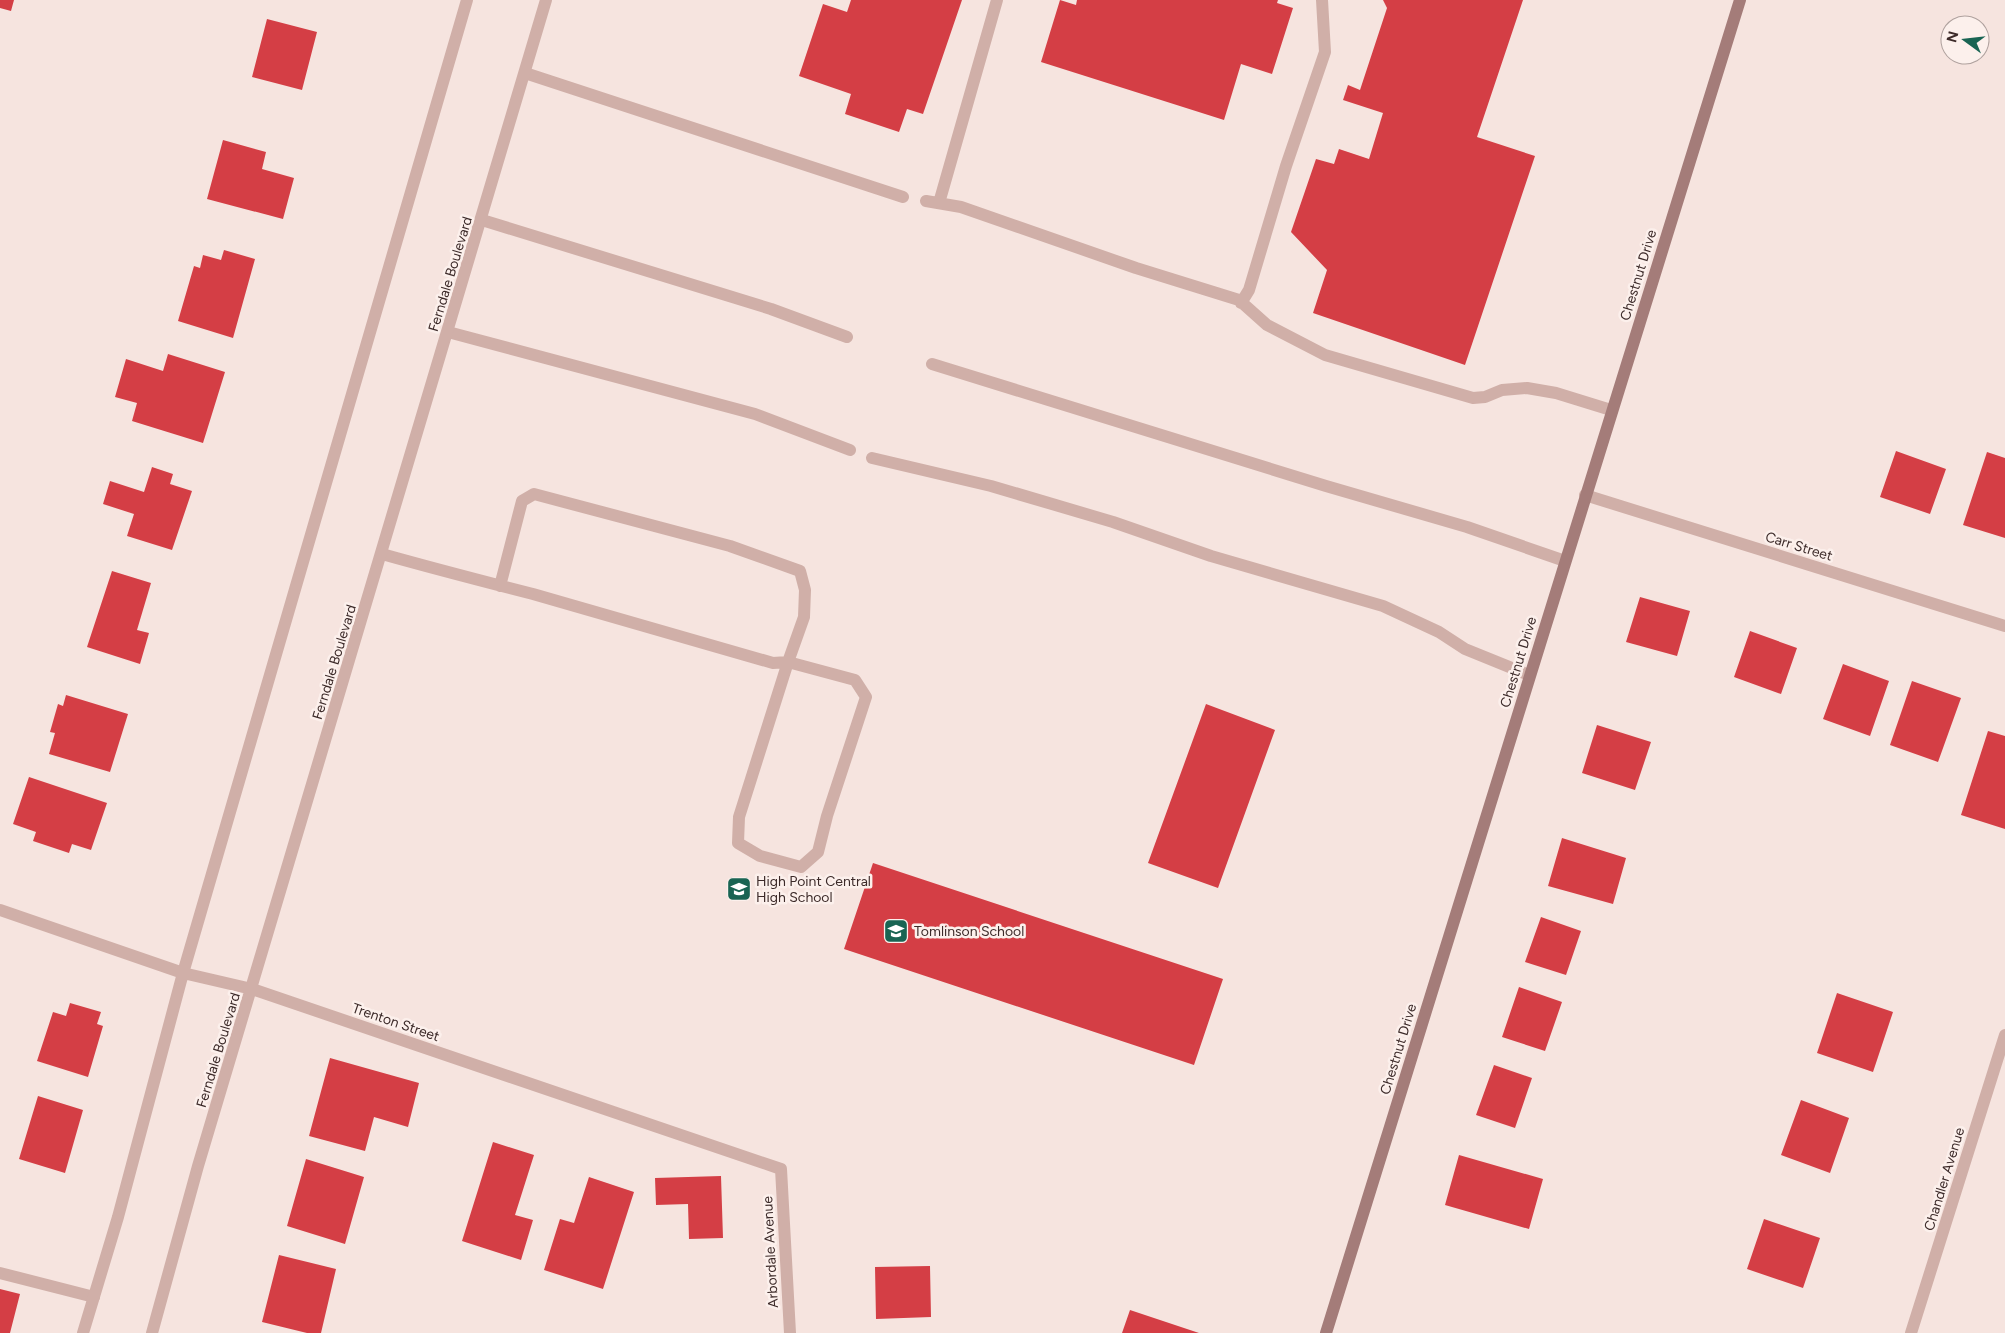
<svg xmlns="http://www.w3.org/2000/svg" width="2005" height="1333" font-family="Figtree,sans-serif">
  <rect width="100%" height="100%" fill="#f6e4df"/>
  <path fill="#d43e45" d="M0,0h14l-3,11 -11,-3z
    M851,0h111l-39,114 -16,-5 -8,23 -54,-18 6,-20 -52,-18 24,-72 24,8z
    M1060,0l16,5 1,-5h201l-1,3 16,5 -21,66 -31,-10 -17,56 -183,-58z
    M1383,0h140l-46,137 58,19 -70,209 -152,-52 14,-43 -36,-38 25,-73 18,5 5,-15 30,10 14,-46 -40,-13 5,-15 12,5 27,-82z
    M267,19l50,13 -15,58 -50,-13z
    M223,140l43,12 -4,17 32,9 -11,41 -76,-20z
    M224,250l31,9 -22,79 -55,-17 16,-55 6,2 3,-13 18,5z
    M168,354l57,18 -22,71 -71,-22 5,-18 -22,-6 11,-38 37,12z
    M1896,451l50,18 -16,45 -50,-17z
    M1987,452l18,6v80l-42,-13z
    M152,467l21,7 -3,10 22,7 -20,59 -45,-14 7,-22 -31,-10 7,-23 34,11z
    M112,571l39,12 -14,47 12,3 -9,31 -53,-17z
    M1640,597l50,14 -13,45 -51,-14z
    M1750,631l47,17 -16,46 -47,-17z
    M1843,664l46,17 -19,55 -47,-17z
    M1912,681l49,17 -23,64 -48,-17z
    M66,695l62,19 -18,58 -61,-18 6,-21 -5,-1 8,-28 5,2z
    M1206,704l69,26 -57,158 -70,-25z
    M1597,725l54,17 -16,48 -53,-17z
    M1988,731l17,5v93l-44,-14z
    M29,777l78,26 -16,47 -19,-6 -3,9 -36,-12 3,-9 -23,-8z
    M1562,838l64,20 -13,46 -65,-18z
    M873,863l350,116 -29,86 -350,-116z
    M1541,917l40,14 -15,44 -41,-13z
    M1519,987l43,15 -17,49 -43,-14z
    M1837,993l56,19 -20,60 -56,-19z
    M70,1003l31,9 -4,12 6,2 -15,51 -51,-16 16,-49 13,4z
    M330,1058l89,25 -11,44 -34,-10 -9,34 -56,-15z
    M1494,1065l38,13 -17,50 -39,-13z
    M38,1096l45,14 -18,63 -46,-14z
    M1801,1100l48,18 -19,55 -49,-18z
    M493,1142l41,13 -19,60 18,5 -12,40 -59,-19z
    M1459,1155l84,24 -14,50 -84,-24z
    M306,1159l58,18 -19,67 -58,-18z
    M721,1176l2,62 -34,1 -1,-35 -32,1 -1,-27z
    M589,1177l45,15 -31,97 -59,-19 16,-51 14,4z
    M1764,1219l56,19 -17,50 -56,-19z
    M279,1255l57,14 -15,64h-14l-45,-11z
    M930,1266l1,51 -55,2 -1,-52z
    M0,1289l20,5 -10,39h-10z
    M1130,1310l69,23h-77z"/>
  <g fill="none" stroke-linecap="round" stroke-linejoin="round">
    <path stroke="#d0afa8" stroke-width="12" d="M525,73l378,124
      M926,201l35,6 175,61 103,32 28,25 58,30 148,43 12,-1 17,-7 25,-2 29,5 55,17
      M939,203l58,-203
      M482,220l289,89 76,28
      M1241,303l8,-13 37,-124 39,-114 -3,-52
      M448,332l307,82 95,36
      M932,364l394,122 141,41 98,34
      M872,458l119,28 122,36 98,34 172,50 56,26 26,17 64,26
      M382,554c50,14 100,27 151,40l240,69 15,-1 16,-45 1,-27 -5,-19 -70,-25 -196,-52 -12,7 -22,85
      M788,662l67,18 11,17 -39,119 -9,36 -17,15 -41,-11 -22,-13 1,-26z
      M0,1273l94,24"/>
    <path stroke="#d0afa8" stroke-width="12" d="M1585,495l420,131
      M0,910l183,63 69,16 529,180 9,164
      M83,1333l35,-116 65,-244 284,-973
      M152,1333l46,-167 348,-1166
      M1911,1333l94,-298"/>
    <path stroke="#a47c79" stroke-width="12" d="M1326,1333l414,-1333"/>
  </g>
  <defs>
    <symbol id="school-square" viewBox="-11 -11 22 22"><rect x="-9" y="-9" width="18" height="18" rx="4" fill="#196453" stroke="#fcf0ec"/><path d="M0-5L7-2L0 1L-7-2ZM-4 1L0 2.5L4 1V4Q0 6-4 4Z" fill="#fff"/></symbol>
  </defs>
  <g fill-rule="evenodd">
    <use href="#school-square" x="725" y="875" width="28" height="28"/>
    <use href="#school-square" x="882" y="917" width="28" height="28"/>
  </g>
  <g text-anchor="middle" stroke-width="5" stroke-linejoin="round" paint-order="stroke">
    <g font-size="14" fill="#3c2a29" stroke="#fcf0ec">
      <text transform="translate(450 274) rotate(-73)" y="5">Ferndale Boulevard</text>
      <text transform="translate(1638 275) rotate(-73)" y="5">Chestnut Drive</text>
      <text transform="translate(1799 546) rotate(17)" y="5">Carr Street</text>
      <text transform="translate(334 662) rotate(-73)" y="5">Ferndale Boulevard</text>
      <text transform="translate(1518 662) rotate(-73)" y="5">Chestnut Drive</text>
      <text transform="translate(396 1022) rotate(19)" y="5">Trenton Street</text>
      <text transform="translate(1398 1049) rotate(-73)" y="5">Chestnut Drive</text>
      <text transform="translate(218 1050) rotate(-73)" y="5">Ferndale Boulevard</text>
      <text transform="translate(1944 1179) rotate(-73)" y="5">Chandler Avenue</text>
      <text transform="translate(770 1252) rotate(-93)" y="5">Arbordale Avenue</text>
    </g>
    <g font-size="14" fill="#3c2a29" stroke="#fcf0ec" text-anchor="start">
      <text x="756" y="886">High Point Central<tspan x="756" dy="16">High School</tspan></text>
      <text x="914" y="936">Tomlinson School</text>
    </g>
  </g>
  <g transform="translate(1965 40) rotate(285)"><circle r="24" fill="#fcf0ec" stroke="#afa19e"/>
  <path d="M0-4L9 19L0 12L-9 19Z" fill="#196453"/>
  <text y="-8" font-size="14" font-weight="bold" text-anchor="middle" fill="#3c2a29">N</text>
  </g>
</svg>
